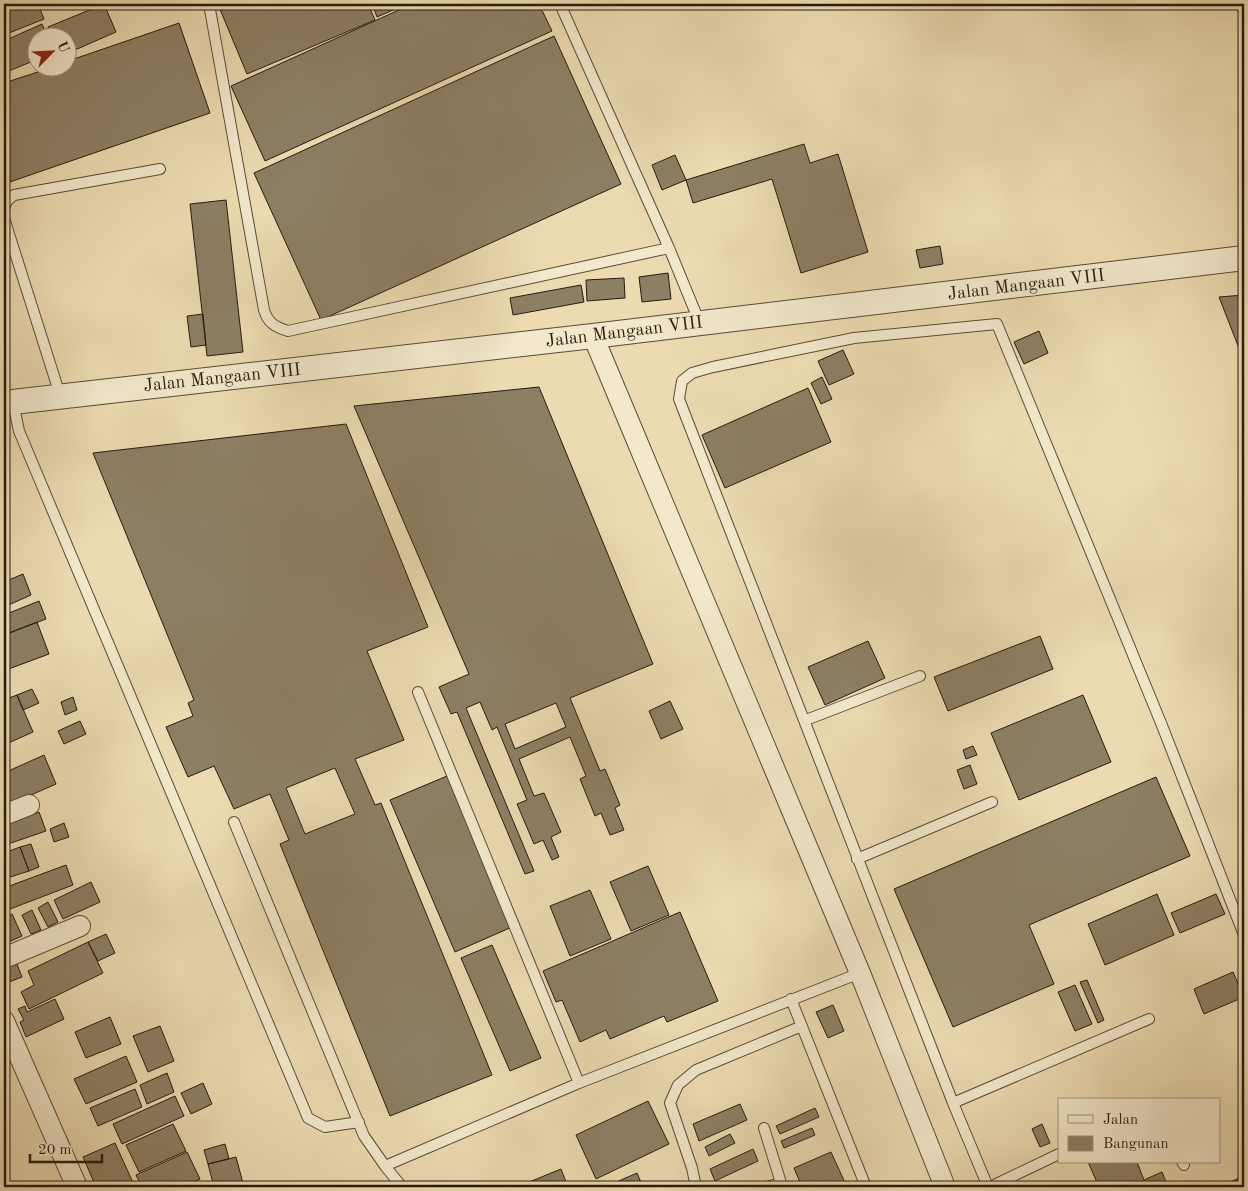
<svg xmlns="http://www.w3.org/2000/svg" width="1248" height="1191" font-family="'Old Standard TT',serif">
  <rect width="100%" height="100%" fill="#ecdbb1"/>
  <filter id="stains"><feTurbulence type="fractalNoise" baseFrequency=".004" numOctaves="4"/><feColorMatrix values="0 0 0 0 .2 0 0 0 0 .09 0 0 0 0 .02 0 0 0 .5 -.17"/></filter>
  <radialGradient id="worn" r=".72"><stop offset=".6" stop-color="#630" stop-opacity="0"/><stop offset="1" stop-color="#630" stop-opacity=".3"/></radialGradient>
  <path fill="#8d7f64" stroke="#261b11" fill-rule="evenodd" d="M4,4h34l6,15 -40,16z
    M70,4h19l-17,6z
    M104,4l12,28 -48,21v-15h-16l-4,-11z
    M228,4h140l7,16 -128,54 -28,-67z
    M372,4h35l-30,13z
    M412,4h127l13,27 -287,130 -34,-75z
    M1237,4h7v20z
    M179,23l31,90 -206,71v-101l46,-15h18v-7z
    M42,24l6,14h-10v21l-34,14v-32z
    M554,36l67,148 -300,136 -67,-147z
    M804,144l6,19 28,-9 30,98 -67,21 -29,-94 -79,24 -7,-23z
    M675,155l11,25 -24,10 -10,-25z
    M226,200l17,152 -36,4 -17,-152z
    M940,246l3,18 -23,4 -4,-18z
    M668,273l3,26 -29,3 -3,-25z
    M624,278l1,20 -38,3 -1,-21z
    M581,285l3,17 -71,13 -3,-17z
    M1244,295v66l-25,-64z
    M203,314l3,31 -15,2 -4,-31z
    M1039,331l9,22 -24,11 -10,-22z
    M843,350l11,24 -25,11 -11,-24z
    M822,377l10,22 -11,5 -10,-21z
    M539,387l114,277 -83,34 30,73 5,-2 15,36 -5,3 9,22 -14,5 -9,-22 -6,3 -15,-37 6,-3 -16,-39 -51,22 15,37 10,-3 17,39 -10,5 8,20 -7,3 -9,-20 -9,4 -17,-40 10,-4 -30,-73 -5,3 -12,-28 -14,6 68,163 -9,3 -68,-162 -6,2 -12,-27 30,-13 -115,-268zM556,703l10,24 -51,22 -10,-25z
    M808,388l23,54 -106,46 -23,-53z
    M346,424l82,203 -61,24 37,89 -49,19 20,46 6,-2 111,272 -102,41 -110,-272 9,-4 -19,-46 -36,15 -20,-43 -26,11 -22,-50 27,-11 -5,-13 6,-3 -101,-247zM335,768l20,46 -50,20 -19,-46z
    M23,574l8,21 -27,12v-25z
    M39,601l7,18 -42,16v-20z
    M37,622l12,32 -43,16 -2,-5v-30z
    M1040,636l13,33 -105,42 -14,-34z
    M868,641l17,37 -60,27 -17,-38z
    M32,689l7,14 -16,7 -6,-15z
    M17,695l16,37 -29,13v-45z
    M1083,695l28,67 -92,38 -28,-67z
    M73,697l4,13 -12,5 -4,-13z
    M670,701l13,28 -22,10 -12,-28z
    M80,721l6,13 -22,10 -6,-13z
    M973,746l4,9 -11,4 -3,-9z
    M44,755l12,29 -52,23v-34z
    M970,765l7,19 -13,5 -7,-19z
    M447,776l65,151 -57,25 -65,-152z
    M1156,777l34,79 -161,69 25,59 -101,43 -59,-138z
    M39,812l7,19 -38,13 -4,-19z
    M64,823l5,14 -15,5 -4,-13z
    M31,844l8,23 -10,4 -9,-24z
    M20,847l9,24 -25,8v-26z
    M66,865l7,20 -63,24 -6,-21z
    M648,866l21,49 -38,16 -21,-49z
    M91,882l9,20 -37,17 -9,-19z
    M590,890l21,49 -41,17 -20,-50z
    M1157,894l17,41 -69,30 -17,-41z
    M1216,894l9,20 -45,19 -9,-20z
    M48,902l10,20 -10,5 -10,-19z
    M32,910l9,20 -10,4 -9,-19z
    M680,912l38,89 -51,21 -3,-6 -54,23 -4,-9 -26,12 -18,-42 -6,2 -13,-31z
    M12,914l10,22 -18,8v-26z
    M106,934l9,19 -17,8 -10,-19z
    M88,942l15,31 -74,36 -8,-17 13,-7 -6,-14z
    M492,945l49,113 -31,13 -49,-113z
    M15,959l7,18 -18,7v-20z
    M1233,972l11,25 -40,17 -10,-25z
    M1087,980l17,40 -6,3 -18,-41z
    M1075,985l17,39 -17,7 -17,-39z
    M55,999l9,20 -38,18 -6,-15 4,-2 -6,-11 7,-3 2,6z
    M833,1005l11,26 -16,7 -12,-26z
    M110,1017l11,27 -35,14 -11,-26z
    M160,1026l14,35 -26,11 -15,-36z
    M126,1056l11,26 -51,22 -12,-25z
    M167,1073l7,19 -27,12 -7,-19z
    M203,1083l9,21 -21,10 -10,-21z
    M135,1089l7,18 -44,19 -8,-18z
    M175,1096l9,20 -62,28 -9,-20z
    M648,1101l21,43 -73,35 -20,-44z
    M740,1104l7,16 -48,21 -6,-17z
    M815,1108l4,9 -39,17 -4,-8z
    M173,1124l13,27 -47,21 -13,-27z
    M1042,1124l8,19 -10,4 -8,-18z
    M812,1128l3,7 -31,13 -3,-7z
    M730,1134l5,9 -26,13 -4,-9z
    M115,1143l20,44h-39l-13,-30z
    M225,1144l4,15 -21,5 -4,-14z
    M753,1149l5,12 -43,20 -5,-12z
    M187,1152l13,27 -17,8h-41l-6,-12z
    M831,1152l16,35h-45l-8,-19z
    M236,1157l8,30h-30l-6,-23z
    M1088,1162h49l7,18 18,-8 6,15h-69z
    M561,1169l7,18h-51z
    M637,1173l6,14h-38z
    M1244,1176v11h-26z"/>
  <g fill="none" stroke-linecap="round" stroke-linejoin="round">
    <defs>
      <path id="service" d="M209,4l55,306c4,13 11,17 24,21l381,-83
        M560,4l109,244 30,73
        M4,209l3,-8 7,-6 146,-26
        M4,218l56,177
        M13,402l6,29 289,687 17,9 34,-5
        M418,692l161,391
        M806,720l114,-44
        M234,822l130,314 21,30 194,-83 281,-110
        M857,859l135,-57
        M791,999l75,188
        M1149,1019l-196,84 -274,-704 3,-18 10,-8 21,-6 141,-29 143,-14 164,399 83,212
        M953,1103l35,84
        M764,1128l17,55
        M1182,1162l2,3
        M385,1166l17,21
        M696,1187l-4,-19 -22,-65 8,-18 18,-15 106,-44
        M766,1187l15,-4 2,4
        M990,1187l69,-33"/>
      <path id="minor" d="M593,336l267,637 85,214
        M4,815l25,-10
        M4,958l76,-32
        M4,1021l73,166"/>
      <path id="tertiary" d="M4,403l589,-67 651,-78"/>
    </defs>
    <use href="#service" stroke="#584b39" stroke-width="12"/>
    <use href="#minor" stroke="#584b39" stroke-width="22"/>
    <use href="#tertiary" stroke="#584b39" stroke-width="26"/>
    <use href="#service" stroke="#f3e8cc" stroke-width="10"/>
    <use href="#minor" stroke="#f3e8cc" stroke-width="20"/>
    <use href="#tertiary" stroke="#f3e8cc" stroke-width="24"/>
  </g>
  <g text-anchor="middle" stroke-width="4" stroke-linejoin="round" paint-order="stroke">
    <g font-size="18" fill="#261b11" stroke="#f3e8cc">
      <text transform="translate(1026 284) rotate(-7)" y="6">Jalan Mangaan VIII</text>
      <text transform="translate(624 331) rotate(-7)" y="6">Jalan Mangaan VIII</text>
      <text transform="translate(222 377) rotate(-6)" y="6">Jalan Mangaan VIII</text>
    </g>
  </g>
  <rect width="1248" height="1191" fill="none" stroke="#ecdbb1" stroke-width="20"/>
  <rect x="5" y="5" width="1238" height="1181" fill="none" stroke="#261b11" stroke-width="2.5"/>
  <rect x="10" y="10" width="1228" height="1171" fill="none" stroke="#261b11"/>
  <rect x="1058" y="1098" width="162" height="65" fill="#f3e8cc" stroke="#a19681"/>
  <rect x="1068" y="1115" width="25" height="8" fill="#f3e8cc" stroke="#a19681"/>
  <text x="1103" y="1124" font-size="15" fill="#261b11">Jalan</text>
  <rect x="1068" y="1136" width="25" height="15" fill="#8d7f64" stroke="#a19681"/>
  <text x="1103" y="1148" font-size="15" fill="#261b11">Bangunan</text>
  <g transform="translate(52 52) rotate(66)"><circle r="24" fill="#f3e8cc" stroke="#a19681"/>
  <path d="M0-4L9 19L0 12L-9 19Z" fill="#8f2418"/>
  <text y="-8" font-size="14" font-weight="bold" text-anchor="middle" fill="#261b11">U</text>
  </g>
  <path d="M30 1154v8h72v-8" fill="none" stroke="#261b11" stroke-width="2.5"/>
  <text x="38" y="1154" font-size="15" fill="#261b11" stroke="#f3e8cc" stroke-width="4" paint-order="stroke">20 m</text>
  <rect width="100%" height="100%" filter="url(#stains)"/>
  <rect width="100%" height="100%" fill="url(#worn)"/>
</svg>
